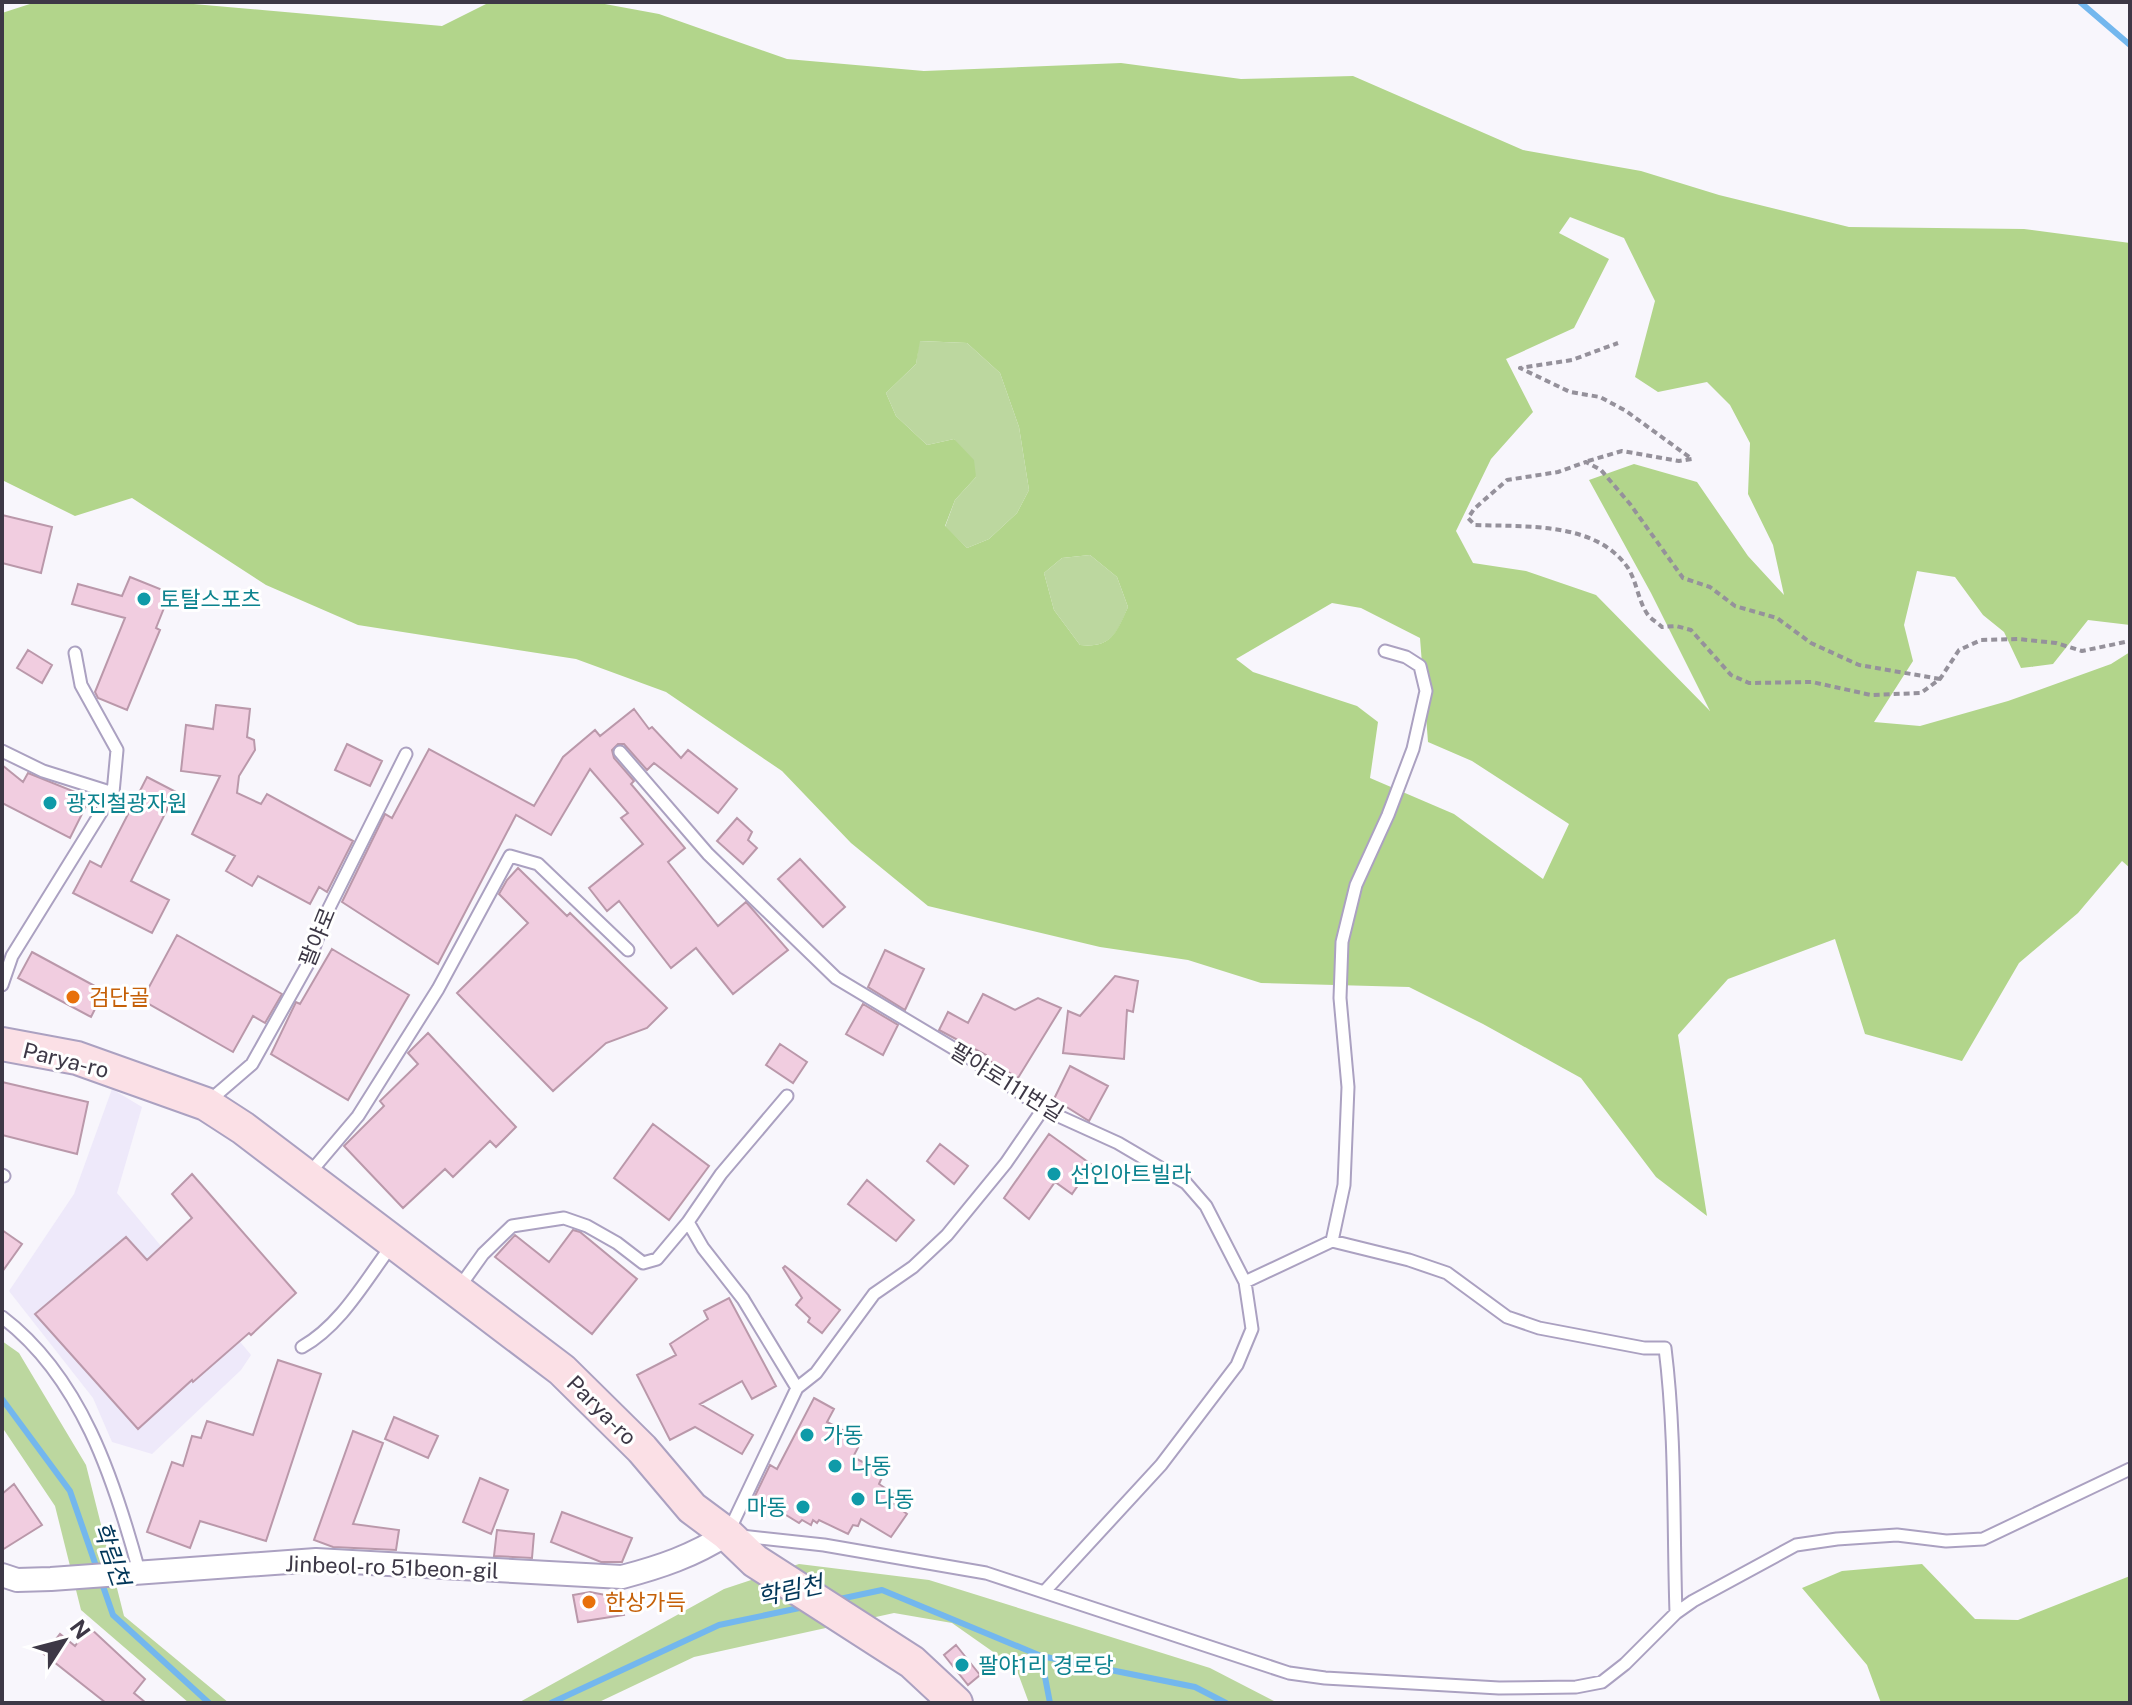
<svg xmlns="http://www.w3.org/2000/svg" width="2132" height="1705" font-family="'Public Sans','Noto Sans KR',sans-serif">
  <rect width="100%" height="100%" fill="#f8f6fc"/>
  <path fill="#eee9fa" d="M112,1089l30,18 -25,86 134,162 -10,15 -89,84 -40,-12 -19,-44 -84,-107 65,-97z"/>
  <path fill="#bcd79f" d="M919,341l48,2 33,30 19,54 10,63 -12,23 -28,26 -22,9 -22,-21 10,-27 21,-23 -22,-38 -27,6 -31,-29 -10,-23 30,-29z
    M1090,555l27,22 11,30c-11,26 -16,41 -48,38l-26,-35 -10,-37 18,-15z
    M2,1341l17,12 67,112 38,151 105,87h-40l-108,-93 -26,-104 -53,-79z
    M799,1564l130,16 281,88 68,35h-249l-13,-35 -64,-45 -58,-10 -200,44 -97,46h-79l206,-114z"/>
  <path fill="#b2d58b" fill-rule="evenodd" d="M36,2h135l271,24 48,-24h104l65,12 128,45 137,12 197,-8 120,16 112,-3 170,74 118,21 78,24 130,32 175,2 106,14v382l-42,-5 -35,44 -32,4 -17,-36 -21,-17 -28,-38 -38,-6 -13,54 9,36 -39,61 46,4 88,-25 103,-37 19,-12v216l-8,-7 -44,52 -59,50 -57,98 -97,-27 -30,-95 -107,40 -50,56 29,181 -51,-39 -75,-99 -98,-54 -74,-37 -148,-4 -73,-23 -88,-13 -172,-41 -77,-63 -69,-72 -116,-79 -90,-33 -218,-34 -92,-40 -134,-87 -57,18 -73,-36v-467zM1570,217l54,21 31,63 -20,76 23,15 49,-10 23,23 20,38 -2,51 25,51 11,50 -36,-39 -51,-74 -63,-18 -45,16 62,113 59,118 -114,-116 -70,-24 -53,-8 -17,-32 35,-72 42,-47 -27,-53 68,-31 35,-69 -50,-26zM920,341l47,2 33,30 19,54 10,63 -12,23 -28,26 -22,9 -22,-22 10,-26 21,-23 -2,-17 -20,-21 -27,6 -31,-29 -10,-23 30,-29zM1090,555l27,22 11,30c-12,26 -16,41 -48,38l-26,-35 -10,-37 18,-15zM1332,603l29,5 59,30 8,104 44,19 97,63 -26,55 -89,-65 -84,-36 8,-56 -21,-16 -104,-34 -17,-13z
    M1922,1564l53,55 43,1 112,-44v127h-249l-14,-38 -65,-77 40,-17z"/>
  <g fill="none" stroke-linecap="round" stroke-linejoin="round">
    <path stroke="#73b7ee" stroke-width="6" d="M2080,2l50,43
      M2,1399l68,92 43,124 96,88
      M835,1600l47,-10 159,66 154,31 31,16
      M1041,1656l9,47
      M551,1703l168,-78 85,-18"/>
  </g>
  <path fill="#f1cde0" stroke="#ba98aa" stroke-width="2" d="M2,515l50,12 -11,46 -39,-10z
    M130,577l40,16 -14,35 4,2 -33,80 -29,-12 -3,-6 30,-74 -53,-14 6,-20 44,12z
    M28,650l24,15 -10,18 -25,-15z
    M216,705l34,4 -3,28 7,3 1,10 -16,26 -2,17 24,11 6,-10 86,47 -26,51 -8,-5 -9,17 -52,-28 -6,10 -26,-15 9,-15 -43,-22 28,-58 -39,-5 5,-46 27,4z
    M634,709l15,20 3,-2 29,31 7,-8 49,39 -19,24 -64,-50 -7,7 -23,-26h-6l-6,6 2,8 20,23 -3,3 54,64 -17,14 50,64 28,-24 42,48 -55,44 -37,-46 -25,20 -52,-67 -12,10 -18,-23 54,-44 -22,-26 7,-5 -38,-44 -39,66 -35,-20 -78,149 -96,-62 43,-88 7,4 37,-69 105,57 29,-49 32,-27 5,6z
    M347,744l35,17 -12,25 -35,-16z
    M2,765l21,17 5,-9 62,25 -20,40 -68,-35z
    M147,777l29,15 -45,89 38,19 -17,33 -79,-40 17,-32 11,6z
    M737,818l15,14 -4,8 9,8 -14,16 -26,-23z
    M800,859l45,48 -22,20 -45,-48z
    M518,868l49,48 3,-3 97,95 -20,20 -41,15 -53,48 -96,-98 71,-70 -29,-29 8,-14z
    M177,935l105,59 -17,29 -12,-7 -20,36 -91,-52z
    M332,949l77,46 -61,105 -77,-46 25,-52 4,2z
    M885,950l39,19 -19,41 -37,-23z
    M32,952l72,39 -13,26 -73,-39z
    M1115,976l23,5 -5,31 -6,-2 -3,49 -61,-6 5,-42 12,5z
    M983,994l32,16 23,-12 23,10 -43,70 -33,-20 1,-3 -47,-25 9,-18 20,11z
    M863,1004l35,21 -15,30 -37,-21z
    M428,1033l88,94 -20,20 -6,-6 -37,36 -8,-8 -42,39 -59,-62 40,-40 -4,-5 38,-37 -10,-11z
    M780,1044l27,18 -14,21 -27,-18z
    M1070,1066l38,20 -19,35 -35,-22z
    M2,1082l86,20 -11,52 -75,-19z
    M653,1124l56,42 -40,54 -55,-42z
    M1049,1134l43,31 -20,29 -17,-12 -26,37 -25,-21z
    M940,1144l28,22 -14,18 -27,-23z
    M192,1174l104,119 -45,42 -2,-2 -56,49 -1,-2 -54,49 -103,-115 91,-77 21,23 45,-42 -20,-24z
    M867,1180l47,40 -18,21 -48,-37z
    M2,1230l20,14 -20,28z
    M573,1230l7,2 57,47 -45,55 -97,-77 20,-22 34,27z
    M785,1266l55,44 -18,23 -14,-11 2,-4 -14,-13 6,-7 -19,-30z
    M729,1298l47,88 -24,13 -10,-18 -42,23 53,31 -11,19 -47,-27 -25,13 -33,-65 39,-20 -6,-11 38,-25 -4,-8z
    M278,1360l43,14 -55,167 -66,-20 -10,27 -43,-16 25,-70 11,4 9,-30 9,2 6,-17 46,14z
    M814,1398l20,11 -7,13 35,18 -9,17 31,16 -5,11 15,10 -4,7 17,13 -16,23 -30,-18 -3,7 -5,-1 -5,9 -29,-14 -2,3 -4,-3 -2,5 -9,-5 -3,3 -26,-16 -3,3 -17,-10 17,-35 7,4z
    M394,1417l44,19 -10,22 -43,-19z
    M353,1431l30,12 -30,81 46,6 -3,20 -63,-3 -19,-7z
    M480,1478l28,12 -17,44 -28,-12z
    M14,1484l28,41 -40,25v-56z
    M562,1512l70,26 -10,24h-21l-50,-20z
    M497,1530l37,4 -2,24 -38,-2z
    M590,1592l31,6 3,17 -46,7 -5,-27z
    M89,1627l56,52 -11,14 12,10h-40l-62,-49 16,-20 15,12z
    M956,1645l24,30 -12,10 -24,-30z"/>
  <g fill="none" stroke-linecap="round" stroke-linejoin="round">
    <defs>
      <path id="lane" d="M2,751l41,20 70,22
        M620,752l88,102 128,124 137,82 70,49 75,34 68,40 20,23 39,76 7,47 -15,36 -76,100 -116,126
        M2,985l10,-29 101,-163 4,-43 -36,-65 -6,-32
        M787,1096l-66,78 -33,48 15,26 40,51 54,89
        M209,1101l43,-37 57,-102 17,-48 80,-160
        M2,1175l2,1
        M308,1175l50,-59 80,-127 72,-133 28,8 90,86
        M1332,1241l12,-56 4,-98 -8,-89 2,-56 14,-57 32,-70 25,-66 13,-58 -6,-25 -14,-9 -21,-6
        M1245,1282l87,-41 77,19 38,13 60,44 32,11 105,20h21c11,88 8,177 11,265
        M458,1289l25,-35 29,-28 52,-8 23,8 30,17 26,20 14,-4 31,-37
        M2,1317c79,60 112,162 137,254
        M302,1347c39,-22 63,-66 90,-102
        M729,1531l68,-143 19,-15 58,-79 39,-27 34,-32 59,-72 37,-54
        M741,1536l83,9 162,28 303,100 36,5 174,10 77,-1 26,-5 23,-18 51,-51 17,-12 103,-56 41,-6 60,-4 49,6 37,-2 147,-70"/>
      <path id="street" d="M2,1575l15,5 34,-1 265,-19 306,17c38,-10 71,-21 105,-43"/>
      <path id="secondary" d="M2,1044l75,14 129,46 37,24 319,242 80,79 50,59 35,26 28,27 157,101 44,41"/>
    </defs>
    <use href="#lane" stroke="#aba1c1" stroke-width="15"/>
    <use href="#street" stroke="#aba1c1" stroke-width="26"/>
    <use href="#secondary" stroke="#aba1c1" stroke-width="36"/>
    <path stroke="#95919b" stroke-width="4" stroke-dasharray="6 4" stroke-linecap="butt" d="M1588,461l34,-10 57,10 13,-2 -66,-48 -26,-14 -30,-5 -50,-24 52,-8 46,-17
      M1940,679l-81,-14 -48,-22 -34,-25 -42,-12 -25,-19 -27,-9 -53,-74 -29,-34 -15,-8 -28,10 -51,8 -33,29 -6,9 7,7c49,2 121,-4 153,43 9,14 10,33 20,47 3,4 10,8 14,12l14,-1 15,4 40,45 18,8 63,-1 59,13 50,-2 19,-14 19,-29 22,-10 37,-1 38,4 26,8 48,-10"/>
    <use href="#lane" stroke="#fff" stroke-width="11"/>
    <use href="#street" stroke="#fff" stroke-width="22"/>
    <use href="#secondary" stroke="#fbe0e6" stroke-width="32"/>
  </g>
  <g fill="#0f9aa8" stroke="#fff" stroke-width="3">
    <circle cx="144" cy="599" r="8"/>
    <circle cx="50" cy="803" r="8"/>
    <circle cx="1054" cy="1174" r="8"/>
    <circle cx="807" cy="1435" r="8"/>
    <circle cx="835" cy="1466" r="8"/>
    <circle cx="858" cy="1499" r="8"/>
    <circle cx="803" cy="1507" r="8"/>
    <circle cx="962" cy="1665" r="8"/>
  </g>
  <g fill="#e8710a" stroke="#fff" stroke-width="3">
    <circle cx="73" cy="997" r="8"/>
    <circle cx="589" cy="1602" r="8"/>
  </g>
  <g text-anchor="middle" stroke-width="6" stroke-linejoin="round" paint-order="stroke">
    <g font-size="22" fill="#0d838f" stroke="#fff" text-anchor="start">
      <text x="160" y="607">토탈스포츠</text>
      <text x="66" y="811">광진철광자원</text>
      <text x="1070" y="1182">선인아트빌라</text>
      <text x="823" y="1443">가동</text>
      <text x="851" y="1474">나동</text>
      <text x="874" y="1507">다동</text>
      <text x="787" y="1515" text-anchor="end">마동</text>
      <text x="978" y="1673">팔야1리 경로당</text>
    </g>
    <g font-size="22" fill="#3d3846" stroke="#fff">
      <text transform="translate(317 937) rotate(-68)" y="8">팔야로</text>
      <text transform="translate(66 1060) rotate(14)" y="8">Parya-ro</text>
      <text transform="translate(1007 1082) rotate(32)" y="8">팔야로111번길</text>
      <text transform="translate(602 1410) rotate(45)" y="8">Parya-ro</text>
      <text transform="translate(392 1567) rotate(2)" y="8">Jinbeol-ro 51beon-gil</text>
    </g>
    <g font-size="22" fill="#c56008" stroke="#fff" text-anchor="start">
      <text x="89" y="1005">검단골</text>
      <text x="605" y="1610">한상가득</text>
    </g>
    <g font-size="24" font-style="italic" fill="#003558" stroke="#fff">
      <text transform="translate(111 1554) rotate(71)" y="8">학림천</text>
      <text transform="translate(790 1591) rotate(-12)" y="8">학림천</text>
    </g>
  </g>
  <rect width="2132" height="1705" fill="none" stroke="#3d3846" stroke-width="8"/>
  <g transform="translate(64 1641) rotate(54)" stroke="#ffffff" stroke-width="6" paint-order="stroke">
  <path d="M0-6L14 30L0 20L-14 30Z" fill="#3d3846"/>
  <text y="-12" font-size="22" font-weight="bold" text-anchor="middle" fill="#3d3846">N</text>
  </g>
</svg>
